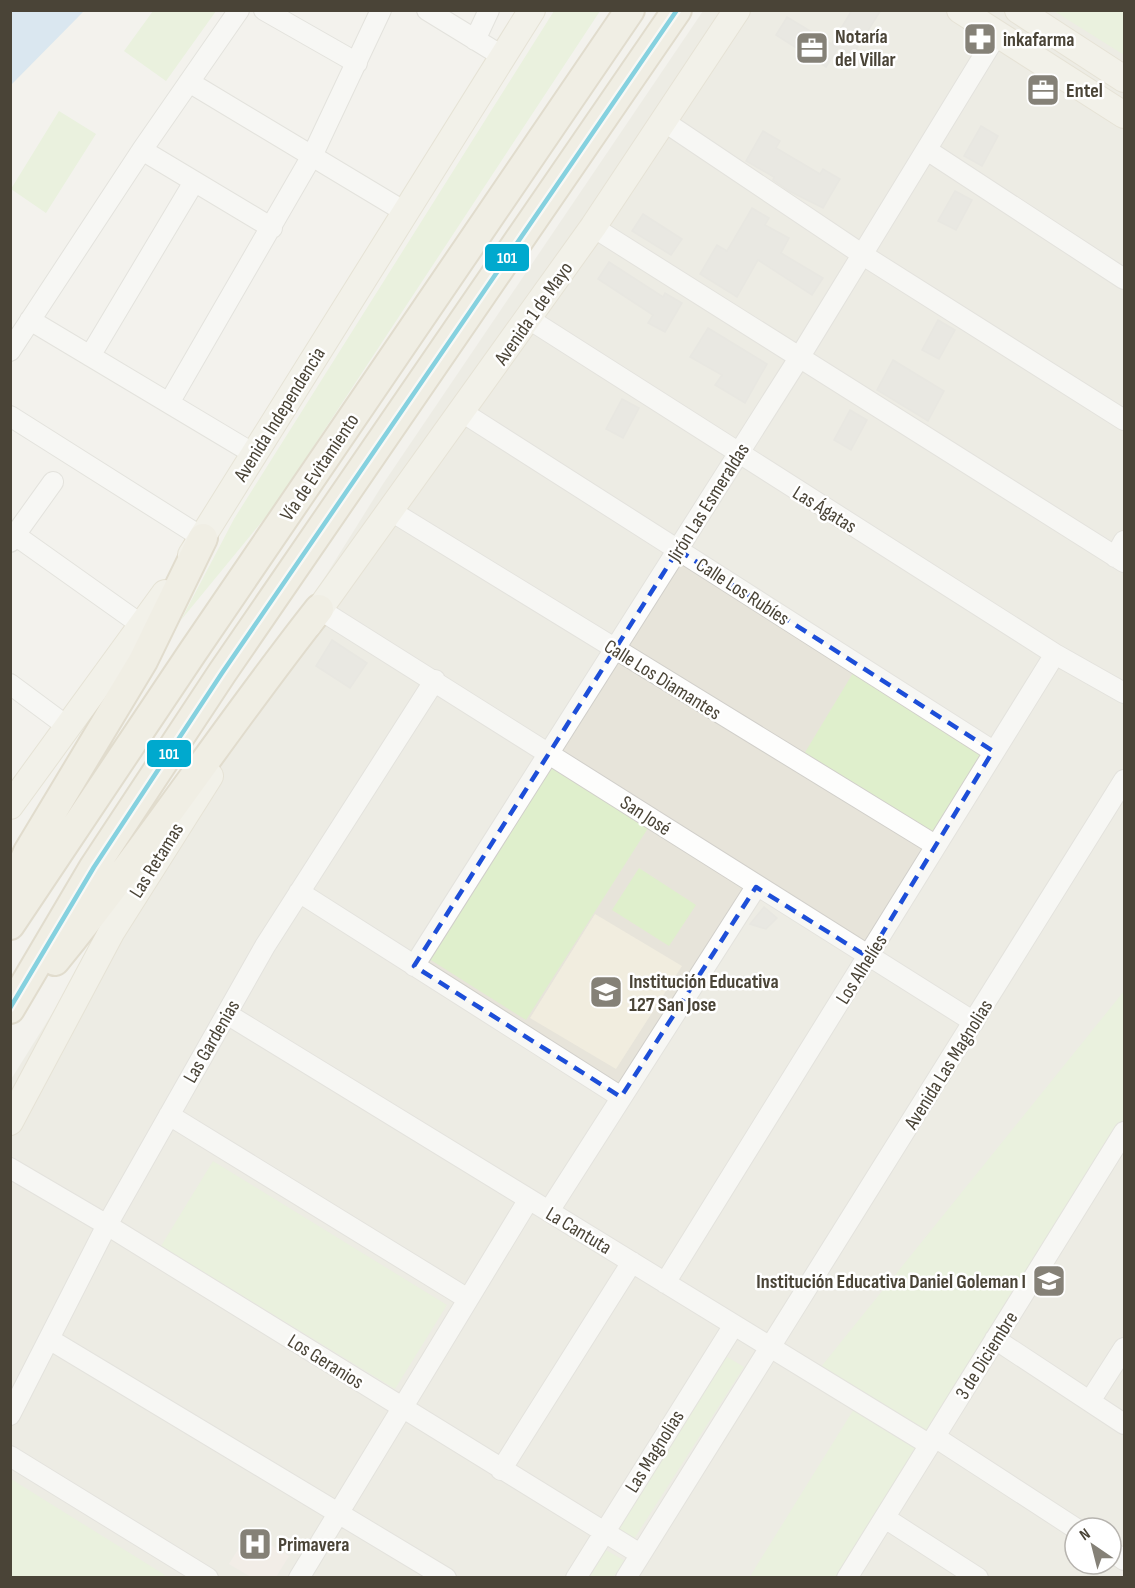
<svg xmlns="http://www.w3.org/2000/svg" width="1135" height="1588" font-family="'Sofia Sans Condensed',sans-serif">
  <rect width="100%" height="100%" fill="#f3f2ed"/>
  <path fill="#e7e4da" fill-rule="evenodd" d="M703,11h421v1566h-1113l-1,-496 373,-597zM1075,1528h36v36h-36z"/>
  <path fill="#f1eddf" d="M595,914l87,52 -66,103 -86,-51z"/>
  <path fill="#f2e6e1" d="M249,1532l40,24 -13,21h-25l-22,-13z"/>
  <path fill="#dfefcc" d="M153,11h63l-50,70 -42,-30z
    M554,11h46l-327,497 -92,112 53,-101z
    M1054,11h70v44z
    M59,111l37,23 -50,79 -35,-24z
    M853,673l132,80 -50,81 -131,-80z
    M550,764l100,61 -124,195 -100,-63z
    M639,868l57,37 -27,41 -57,-36z
    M1124,991v127l-194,315 -110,-65z
    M213,1161l234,144 -52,84 -234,-143z
    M724,1355l20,12 -110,172 -19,-13z
    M857,1404l65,40 -84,133 -89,1z
    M11,1479l154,96 -2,2h-152z
    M604,1549l21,12 -12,16 -30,1z"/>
  <path fill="#bcdaf3" d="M11,10l73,1 -73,74 -1,-74z"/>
  <path fill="#dddbd5" stroke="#dbd9d2" stroke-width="1.5" d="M852,10h29l-29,46 -20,-13z
    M787,17l51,31 -12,19 -50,-32z
    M981,126l17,10 -16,30 -18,-10z
    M763,131l17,10 -4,7 44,26 3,-5 17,10 -17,29 -34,-17 -16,-11 1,-3 -28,-16z
    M955,191l17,9 -16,30 -18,-9z
    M752,208l17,10 -4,7 24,13 -8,15 42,25 -11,17 -54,-35 -21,37 -37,-23 17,-29 10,6z
    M643,214l39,25 -11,16 -39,-24z
    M609,262l54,35 2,-4 17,10 -17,29 -17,-9 5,-8 -55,-36z
    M938,320l17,10 -16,29 -17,-9z
    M708,328l59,36 -22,39 -30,-18 7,-10 -32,-18z
    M893,360l51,31 -16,30 -51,-31z
    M622,399l17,9 -16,30 -17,-9z
    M850,410l17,10 -16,30 -17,-10z
    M332,640l35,23 -17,25 -34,-22z
    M764,907l13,11 -11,11 -16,-5z"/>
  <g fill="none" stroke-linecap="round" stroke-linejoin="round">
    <defs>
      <path id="minor" d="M264,10l93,53
        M427,10l75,46
        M475,40l14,-30
        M189,82l216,130
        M665,122l198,133 261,165
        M142,150l130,78
        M927,150l197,129
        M593,227l531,335
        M529,319l526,335 69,39
        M30,320l224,134
        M10,351l132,-201 97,-140
        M90,356l104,-174
        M169,403l144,-249 68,-144
        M462,412l531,339
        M10,416l193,122
        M391,511l544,334
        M15,535l128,91
        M10,542l43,-60
        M1115,557l9,-16
        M319,609l655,413
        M10,684l58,43
        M299,892l322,205
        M414,966l385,-608 198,-324
        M227,1014l703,431
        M169,1115l299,184
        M10,1168l97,57 533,329
        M549,1211l207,-324
        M665,1283l390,-629
        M49,1339l397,239
        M995,1339l129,85
        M1090,1401l34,-53
        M10,1415l97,-190 158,-279 170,-266
        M935,1437l140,91
        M10,1456l198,122
        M501,1470l131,-208
        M885,1518l93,60
        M1111,1551l13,9
        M299,1578l230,-379
        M576,1578l158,-253
        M626,1578l498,-798
        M847,1578l277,-446"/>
      <path id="major" d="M960,10l164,105
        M1018,10l106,69
        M191,555l341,-545
        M308,625l285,-398 144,-217
        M10,806l155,-213
        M10,1122l102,-191 98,-155"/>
      <path id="highway" d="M10,893l18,-41 115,-191 60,-123
        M10,925l182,-272 438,-643
        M55,961c93,-114 173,-237 264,-352
        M10,1009l84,-142 128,-194 455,-663"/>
    </defs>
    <use href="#minor" stroke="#d1cfca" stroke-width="22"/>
    <use href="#major" stroke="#d6cfb9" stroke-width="28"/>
    <use href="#highway" stroke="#ccc1a7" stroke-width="32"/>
    <use href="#minor" stroke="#fdfdfc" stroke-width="20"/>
    <use href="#major" stroke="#f2efe4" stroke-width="26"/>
    <use href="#highway" stroke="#ede8da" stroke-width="28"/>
    <defs>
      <path id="bus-1" d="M10,1008l84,-141 128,-194 455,-663"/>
    </defs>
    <use href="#bus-1" stroke="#fff" stroke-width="9"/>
    <use href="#bus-1" stroke="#00a9ce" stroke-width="4.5"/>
  </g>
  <path d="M0 0H1135V1588H0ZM678,550l315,201 -125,206 -112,-70 -135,210 -207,-131z" fill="#f3f2ed" fill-opacity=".55" fill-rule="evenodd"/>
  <path fill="none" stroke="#1d4ed8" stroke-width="4.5" stroke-dasharray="12 8" stroke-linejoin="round" d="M678,550l315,201 -125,206 -112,-70 -135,210 -207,-131z"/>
  <defs>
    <symbol id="pharmacy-square" viewBox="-11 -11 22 22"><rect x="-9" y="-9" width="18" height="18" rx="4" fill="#858177" stroke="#fff"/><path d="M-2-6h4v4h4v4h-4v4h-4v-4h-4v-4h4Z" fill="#fff"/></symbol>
    <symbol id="office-square" viewBox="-11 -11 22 22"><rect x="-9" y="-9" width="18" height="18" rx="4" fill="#858177" stroke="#fff"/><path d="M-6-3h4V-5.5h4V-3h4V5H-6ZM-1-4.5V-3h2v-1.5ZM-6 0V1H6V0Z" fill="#fff"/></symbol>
    <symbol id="school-square" viewBox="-11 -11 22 22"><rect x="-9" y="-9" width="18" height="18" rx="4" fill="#858177" stroke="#fff"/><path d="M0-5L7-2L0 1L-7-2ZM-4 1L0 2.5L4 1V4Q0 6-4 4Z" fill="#fff"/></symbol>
    <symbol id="hospital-square" viewBox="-11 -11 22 22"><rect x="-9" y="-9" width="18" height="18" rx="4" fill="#858177" stroke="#fff"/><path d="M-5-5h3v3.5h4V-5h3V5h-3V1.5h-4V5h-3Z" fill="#fff"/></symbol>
  </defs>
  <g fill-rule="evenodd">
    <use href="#pharmacy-square" x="961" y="20" width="38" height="38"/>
    <use href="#office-square" x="793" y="29" width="38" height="38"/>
    <use href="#office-square" x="1024" y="71" width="38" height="38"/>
    <use href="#school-square" x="587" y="973" width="38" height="38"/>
    <use href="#school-square" x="1030" y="1262" width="38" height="38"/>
    <use href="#hospital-square" x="236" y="1525" width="38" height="38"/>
  </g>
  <g text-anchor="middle" stroke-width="5" stroke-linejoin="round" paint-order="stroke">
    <g font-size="20" font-weight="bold" fill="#4a4437" stroke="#fff" text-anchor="start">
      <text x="835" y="43">Notaría<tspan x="835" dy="23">del Villar</tspan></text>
      <text x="1003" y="46">inkafarma</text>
      <text x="1066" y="97">Entel</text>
      <text x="629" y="988">Institución Educativa<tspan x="629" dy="23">127 San Jose</tspan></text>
      <text x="1026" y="1288" text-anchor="end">Institución Educativa Daniel Goleman I</text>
      <text x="278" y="1551">Primavera</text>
    </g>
    <g font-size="20" fill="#4a4437" stroke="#fff">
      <text transform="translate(533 313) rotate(-55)" y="7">Avenida 1 de Mayo</text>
      <text transform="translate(279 414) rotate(-58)" y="7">Avenida Independencia</text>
      <text transform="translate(319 467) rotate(-56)" y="7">Vía de Evitamiento</text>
      <text transform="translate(708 502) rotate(-58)" y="7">Jirón Las Esmeraldas</text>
      <text transform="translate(825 509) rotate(32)" y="7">Las Ágatas</text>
      <text transform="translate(743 591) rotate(33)" y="7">Calle Los Rubíes</text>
      <text transform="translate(663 679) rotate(32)" y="7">Calle Los Diamantes</text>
      <text transform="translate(646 815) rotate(33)" y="7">San José</text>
      <text transform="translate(156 860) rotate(-58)" y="7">Las Retamas</text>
      <text transform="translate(861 969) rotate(-58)" y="7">Los Alhelíes</text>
      <text transform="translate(211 1041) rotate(-60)" y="7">Las Gardenias</text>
      <text transform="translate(948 1064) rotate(-58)" y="7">Avenida Las Magnolias</text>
      <text transform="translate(579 1230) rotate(31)" y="7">La Cantuta</text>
      <text transform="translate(986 1355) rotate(-58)" y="7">3 de Diciembre</text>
      <text transform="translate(326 1361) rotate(32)" y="7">Los Geranios</text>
      <text transform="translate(654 1451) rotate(-58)" y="7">Las Magnolias</text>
    </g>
  </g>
  <g stroke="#fff" stroke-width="2">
    <rect x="484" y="243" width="46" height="29" rx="6" fill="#00a9ce"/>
    <rect x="146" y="739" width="46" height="29" rx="6" fill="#00a9ce"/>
  </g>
  <g font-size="16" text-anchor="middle" font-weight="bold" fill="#fff">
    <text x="507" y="263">101</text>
    <text x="169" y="759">101</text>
  </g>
  <rect width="1135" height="1588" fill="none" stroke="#4a4437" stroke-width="24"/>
  <g transform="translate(1093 1546) rotate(325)"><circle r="28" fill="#ffffff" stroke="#b7b4af" stroke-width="1.5"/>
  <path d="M0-4.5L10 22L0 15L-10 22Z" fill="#858177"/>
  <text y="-9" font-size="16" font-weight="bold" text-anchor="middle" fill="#4a4437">N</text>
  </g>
</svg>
